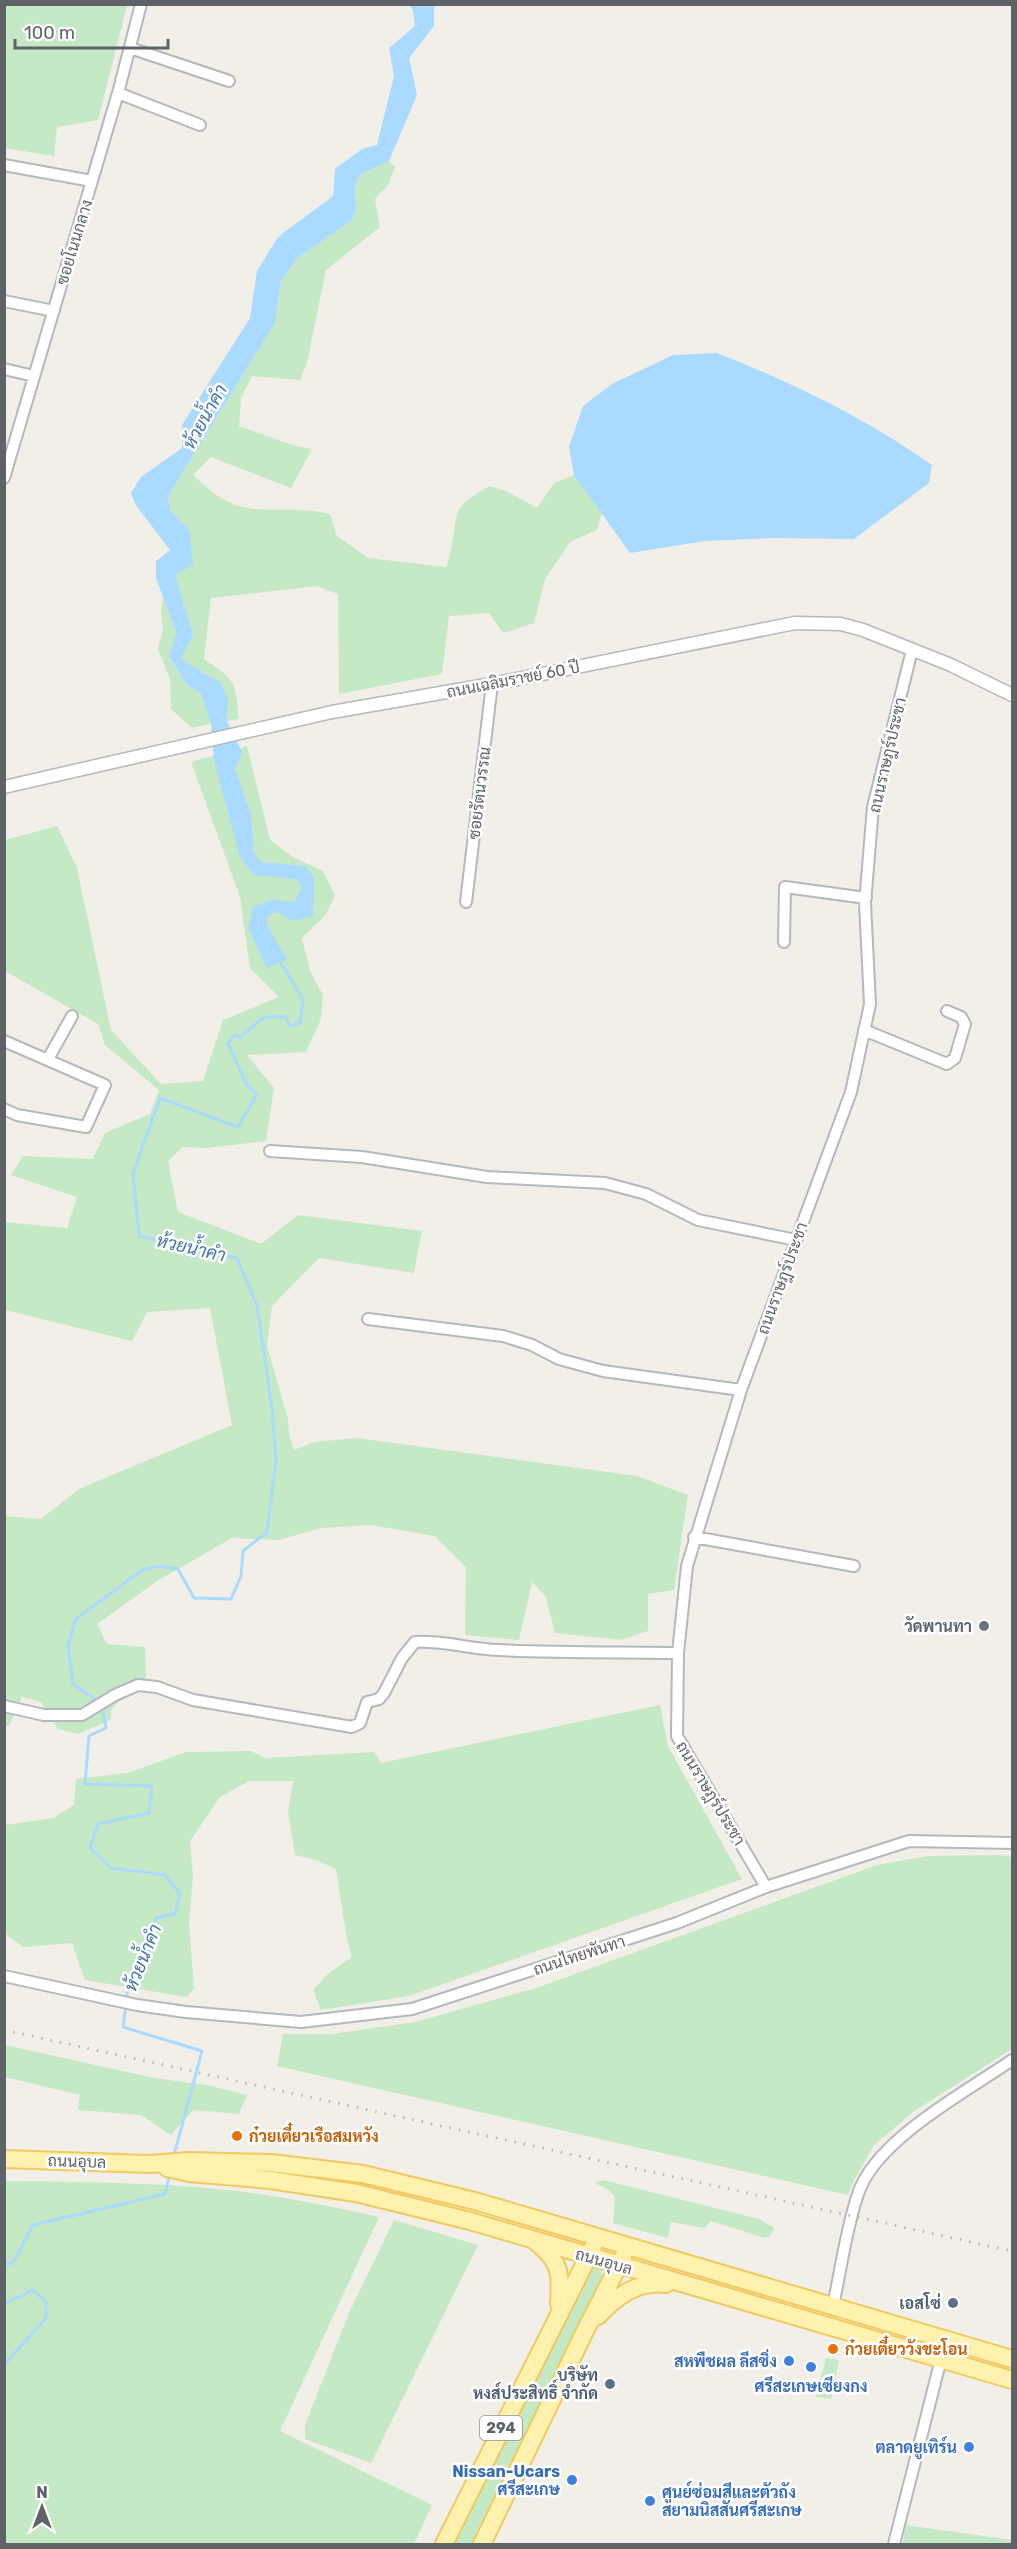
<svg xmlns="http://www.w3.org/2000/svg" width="1017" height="2549" font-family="Rubik,Sarabun,sans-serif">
  <rect width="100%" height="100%" fill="#f1efe8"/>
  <path fill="#c5e8c5" d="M4,5h123l-29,115 -41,7 -3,29 -49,-8z
    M389,161l6,6 -7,18 -13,14 5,28 -54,43 -19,92 -7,18 -48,-4 -11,22 -2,28 53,19 20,4 -21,39 -80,-31 -18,18c14,13 30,28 50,32 29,6 57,-1 87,7l7,22 31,22 78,9c7,-15 8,-48 13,-57 7,-11 20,-18 31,-24l18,6 29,16 17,-25 20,-8 28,37 -5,18 -27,12 -25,37 -11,44 -31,10 -14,-20 -40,3 -7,58 -103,20 -1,-100 -21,-8 -106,12 -7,61c32,21 31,22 35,60l-12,2c3,-42 -14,-42 -46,-62l-6,-84 15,-44 -20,-21 -2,-14 107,-173 6,-42 17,-23 53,-37 5,-11 -1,-22 4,-13z
    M163,597l13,35 -7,26 17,26 15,10 11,29 -20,5 -21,-19 -1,-30 -12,-30 5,-19 -2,-20z
    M247,746l23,94 23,17 30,14 12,24 -9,19 -24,24 8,33 13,24 -2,24 -15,33 -59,3 27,33 -8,53 -60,7 -23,-1 -15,14 10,51 83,32 37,-29 124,16 -8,42 -95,-15 -47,48 -5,40 21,73 1,15 5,16 20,-8 42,-4 281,38 51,19 -14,95 -26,4v37l-27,9 -66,-7 -9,-36 -14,-15 -13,58 -54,-5 1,-68 -32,-31 -63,-11 -50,3 -42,12 -47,-2 -75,43 -60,43 10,20 38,3 1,30 -34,31 -2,12 -32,14 -20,-5 -17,-27 -19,-5 -13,29h-4v-210l36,3 38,-30 153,-64 -22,-117 -63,4 -15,29 -127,-31v-88l62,6 10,-31 -66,-22 12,-19 70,3 12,-26 45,-19 9,-24 -54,-45 -7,-21 -93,-53v-131l52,-14 20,42 34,162 50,54 42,-3 20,-61 56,-23 -29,-29 -10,-71 -49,-135z
    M660,1705l8,41 74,133 -333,117 -88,14 -8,-20 15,-16 24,-17 -5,-18 -11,-70 -20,-9 -21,-5 -7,-44 5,-30h-44l-29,16 -30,44 3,35 -4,47 5,65 -7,9 -102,-17 -13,-37 -49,4 -15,-11 -3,-9v-102l48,-7 21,-13 2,-26 52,-6 58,-21 65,-1 14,7 109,-6 7,11z
    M999,1855l13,2v192l-99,63 -39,33 -20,35 -6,15 -571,-129 6,-32h49l83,-12 121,-34 341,-123 51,-9z
    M5,2045l149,33 53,7 40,10 -8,19 -46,-4 -22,25 -30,-20 -63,-5 2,-15 -75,-18z
    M603,2180l156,39 15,9 -4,8 -5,2 -54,-17 -6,7 -34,-6 -3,16 -55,-15 2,-26 -6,-7 -14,-7z
    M6,2181c73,1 147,1 220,9 52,5 102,16 153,27l-99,214 152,74 -18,39h-409z
    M394,2220l84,25 -107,218 -66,-24v-14l44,-112z
    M599,2267l3,5 -1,12 -128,260h-20l132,-266 8,-10z
    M826,2358l13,2 -8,39 -15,-2z
    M905,2525l107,15v4h-109z"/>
  <path fill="#aadaff" d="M410,5h24v21l-25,32 8,37 -28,66 -30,14 -4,13 1,22 -5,11 -53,37 -17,23 -6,42 -107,173 2,14 20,21 3,34 -18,10 18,60 -12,24 40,24 7,17 -1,21 15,31 -7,17 16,46 3,38 7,9 44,4 9,11 -1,39 -20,5 -16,-9 -10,4v10l20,33 -20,9 -19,-40 5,-21 17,-7 25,2 7,-16 -6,-7 -42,-4 -14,-18 -26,-96 -3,-38 -10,-29 -15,-10 -17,-27 7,-25 -20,-54v-17l14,-11 -35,-46 -4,-11 10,-16 41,-29v-23l68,-107 7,-47 21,-34 55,-41 2,-27 27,-20 15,-4 17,-69 -5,-28 26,-22 -2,-15z
    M717,353c76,30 148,65 215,112l-3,18 -75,56 -81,-1 -68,3 -75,12 -56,-78 -5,-28 14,-41 29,-22 61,-29z"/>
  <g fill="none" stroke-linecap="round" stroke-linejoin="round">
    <path stroke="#aadaff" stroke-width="3" d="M99,1702l-26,-18 -5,-39 8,-26 66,-49 16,-4 20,3 16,29 37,1 10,-23 2,-25 24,-19 9,-72 -4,-52 -15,-102 -20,-48 -98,-22 -6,-63 27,-75 78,29 19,-33 -10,-9 -19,-41 6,-9 6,2 23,-19 22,-2 5,10 10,-3 3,-24 -24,-39
      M102,1707l4,21 -17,8 -4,48 67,2 -3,27 -51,11 -8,24 21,20 54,7 15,18 -5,21 -19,4 -28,71 -2,10
      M126,2005l-3,22 79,24 -28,104
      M4,2264l9,-1 20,-38 132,-31 5,-21
      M4,2304l29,-14 13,12v16l-42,47"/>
    <defs>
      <path id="minor" d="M130,48l99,33
        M118,93l82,32
        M4,165l88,16
        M4,301l50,10
        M4,369l30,7
        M4,478l114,-385 23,-89
        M466,902l26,-218
        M784,942l1,-55 81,11
        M864,1030l83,34 8,-6 10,-34 -4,-7 -14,-6
        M4,1041l101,44 -19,42 -69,-12 -13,-6
        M48,1059l24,-43
        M270,1151l92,6 125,20 118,6 41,11 52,26 98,20
        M368,1319l135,17 29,9 27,14 44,12 138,19
        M694,1537l160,29
        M4,1706l40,9h38l33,-20 23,-10 19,2 36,13 159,27 8,-4 7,-21 12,-3 5,-6 18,-35 13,-16c27,-2 55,7 83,8 60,3 120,2 180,3
        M766,1887l-89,-151 1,-83 9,-87 54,-176 110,-298 19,-88 -5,-101 8,-96 39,-157
        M4,1976l133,29 49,7 115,10 111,-13 265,-86 89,-36 143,-46 103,2
        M833,2306c8,-37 13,-77 25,-112 17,-54 108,-102 154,-134
        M894,2544l47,-185"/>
      <path id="tertiary" d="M4,787l328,-75 160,-28 303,-61 46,1 22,6 88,35 61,30"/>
      <path id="primary" d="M4,2159l145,5 41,-3 81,2 92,11 112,27 537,158
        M167,2168l22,5 81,7 86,13 114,28 542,159
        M537,2243c24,19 24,31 22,61
        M598,2316c19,-20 40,-36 68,-32
        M444,2544l149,-297
        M482,2544l105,-217 36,-70"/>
    </defs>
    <use href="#minor" stroke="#b5b8bc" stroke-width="14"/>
    <use href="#tertiary" stroke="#b5b8bc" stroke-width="15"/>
    <use href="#primary" stroke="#f2c960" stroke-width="20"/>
    <use href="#minor" stroke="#fff" stroke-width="10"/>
    <use href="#tertiary" stroke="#fff" stroke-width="12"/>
    <use href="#primary" stroke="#fff2af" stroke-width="16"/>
    <path stroke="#b6b7b8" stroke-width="3" stroke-dasharray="1.5 8" stroke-linecap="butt" d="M4,2030l1008,221"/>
  </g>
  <circle fill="#6b7280" stroke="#fff" stroke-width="2" cx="984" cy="1626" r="6"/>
  <g fill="#e8710a" stroke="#fff" stroke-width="2">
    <circle cx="237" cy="2136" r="6"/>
    <circle cx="833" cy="2349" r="6"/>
  </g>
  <g fill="#5c6f8a" stroke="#fff" stroke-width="2">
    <circle cx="953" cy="2303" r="6"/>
    <circle cx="610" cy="2384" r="6"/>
  </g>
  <g fill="#3f7fe0" stroke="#fff" stroke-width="2">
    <circle cx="789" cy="2361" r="6"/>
    <circle cx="811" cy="2367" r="6"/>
    <circle cx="969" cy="2447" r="6"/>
    <circle cx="572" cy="2480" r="6"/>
    <circle cx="650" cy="2501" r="6"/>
  </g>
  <g text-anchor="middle" stroke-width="5" stroke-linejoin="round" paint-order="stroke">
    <rect fill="#fff" stroke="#8f9295" stroke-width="1.5" x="480" y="2416" width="42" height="24" rx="4.5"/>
    <g font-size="15" font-weight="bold" fill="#5f6368">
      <text x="501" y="2433">294</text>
    </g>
    <g font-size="16" fill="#5f6368" stroke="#fff">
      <text transform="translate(74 242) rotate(-73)" y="6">ซอยโนนกลาง</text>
      <text transform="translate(513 679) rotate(-11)" y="6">ถนนเฉลิมราชย์ 60 ปี</text>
      <text transform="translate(887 755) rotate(-77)" y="6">ถนนราษฎร์ประชา</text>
      <text transform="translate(479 793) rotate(-83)" y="6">ซอยรัตนวรรณ</text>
      <text transform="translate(782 1278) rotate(-70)" y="6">ถนนราษฎร์ประชา</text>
      <text transform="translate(711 1793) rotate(59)" y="6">ถนนราษฎร์ประชา</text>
      <text transform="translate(579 1955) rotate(-18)" y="6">ถนนไทยพันทา</text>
      <text transform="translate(77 2161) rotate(2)" y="6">ถนนอุบล</text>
      <text transform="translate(604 2261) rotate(16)" y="6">ถนนอุบล</text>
    </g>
    <g font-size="16" font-weight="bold" fill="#5b616d" stroke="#fff" text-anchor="end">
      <text x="972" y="1632">วัดพานทา</text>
    </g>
    <g font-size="16" font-weight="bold" fill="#c56008" stroke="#fff" text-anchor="start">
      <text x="249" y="2142">ก๋วยเตี๋ยวเรือสมหวัง</text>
      <text x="845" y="2355">ก๋วยเตี๋ยววังชะโอน</text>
    </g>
    <g font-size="16" font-weight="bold" fill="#4e5e75" stroke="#fff" text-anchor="end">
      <text x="941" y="2309">เอสโซ่</text>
      <text x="598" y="2381">บริษัท<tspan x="598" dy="18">หงส์ประสิทธิ์ จำกัด</tspan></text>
    </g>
    <g font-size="16" font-weight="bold" fill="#366cbe" stroke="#fff" text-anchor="end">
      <text x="777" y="2367">สหพืชผล ลีสซิ่ง</text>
      <text x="811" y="2392" text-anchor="middle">ศรีสะเกษเซียงกง</text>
      <text x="957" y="2453">ตลาดยูเทิร์น</text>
      <text x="560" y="2477">Nissan-Ucars<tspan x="560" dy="18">ศรีสะเกษ</tspan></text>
      <text x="662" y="2498" text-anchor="start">ศูนย์ซ่อมสีและตัวถัง<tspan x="662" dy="18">สยามนิสสันศรีสะเกษ</tspan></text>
    </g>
    <g font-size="18" font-style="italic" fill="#4174aa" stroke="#fff">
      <text transform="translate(205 417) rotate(-61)" y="6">ห้วยน้ำคำ</text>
      <text transform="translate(191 1248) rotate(13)" y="6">ห้วยน้ำคำ</text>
      <text transform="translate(143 1958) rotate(-68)" y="6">ห้วยน้ำคำ</text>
    </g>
  </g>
  <rect width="1017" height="2549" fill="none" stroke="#5f6368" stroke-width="12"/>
  <g transform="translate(42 2507)" stroke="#ffffff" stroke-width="4.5" paint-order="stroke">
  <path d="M0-4.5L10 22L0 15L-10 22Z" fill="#5f6368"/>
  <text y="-9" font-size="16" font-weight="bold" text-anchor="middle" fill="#5f6368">N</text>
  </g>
  <path d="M15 39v9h153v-9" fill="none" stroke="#5f6368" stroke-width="3"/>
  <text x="24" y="39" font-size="18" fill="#5f6368" stroke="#ffffff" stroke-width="4.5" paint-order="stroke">100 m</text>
</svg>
